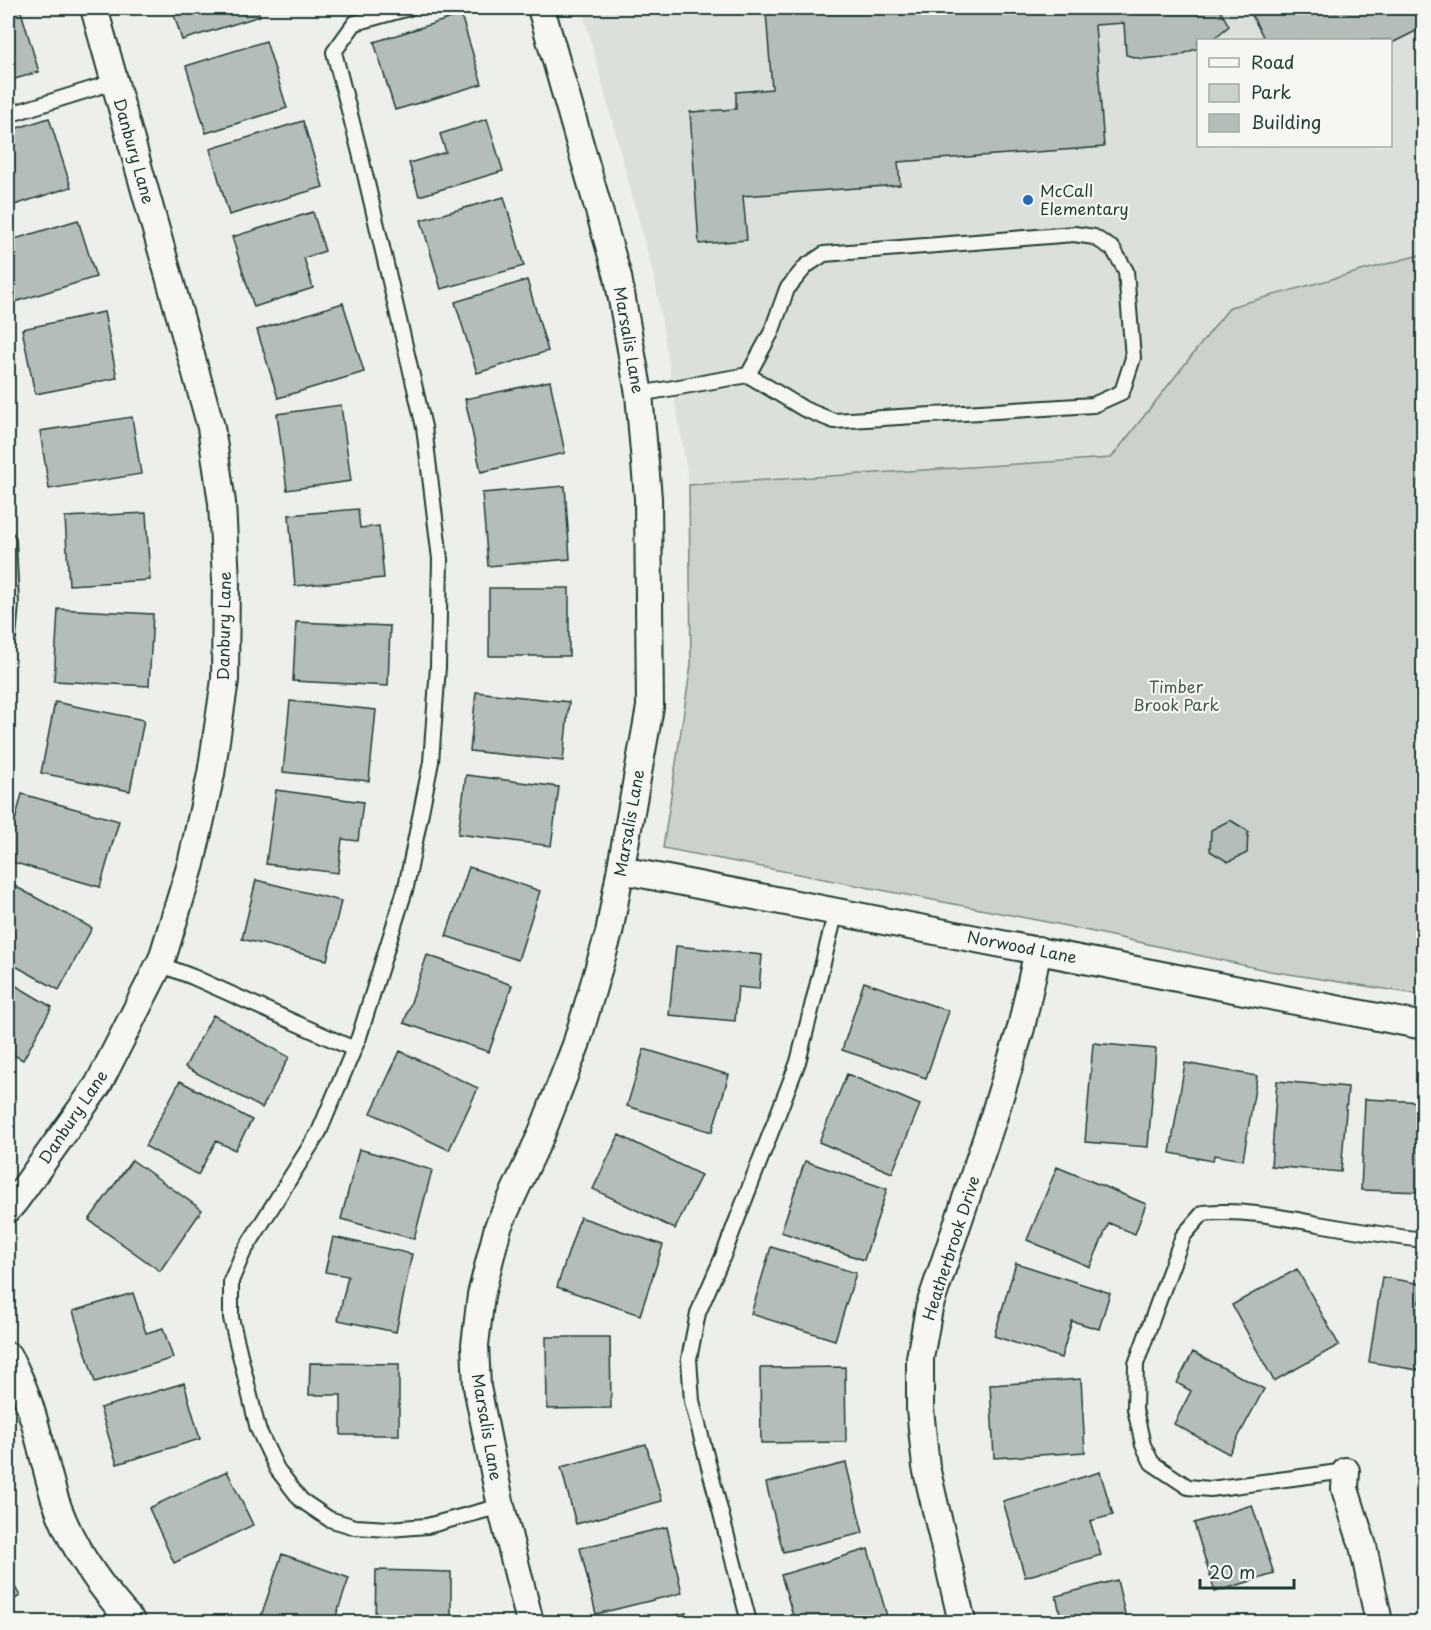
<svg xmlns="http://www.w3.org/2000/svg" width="1431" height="1630" font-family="'Playpen Sans',sans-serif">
  <rect width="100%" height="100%" fill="#edefea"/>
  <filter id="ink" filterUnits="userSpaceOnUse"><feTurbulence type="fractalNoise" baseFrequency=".0167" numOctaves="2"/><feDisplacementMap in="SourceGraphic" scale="12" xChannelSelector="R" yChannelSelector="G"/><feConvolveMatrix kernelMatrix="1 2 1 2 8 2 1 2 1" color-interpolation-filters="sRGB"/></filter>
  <g filter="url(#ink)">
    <path fill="#dce0db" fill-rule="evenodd" d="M582,8h841v246l-193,53 -119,151 -422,27 -34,-204zM1198,40h192v106h-192z"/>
    <path fill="#cbd2cc" stroke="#758880" stroke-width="1.5" d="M1423,254v741l-153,-24 -213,-47 -394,-76 28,-183 -2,-180 422,-27 119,-151z"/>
    <path fill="#b4bdb8" stroke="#1f3d34" stroke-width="1.5" d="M20,8l19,64 -31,9v-69z
      M172,8h85l3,8 -78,24z
      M820,8h399l10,18 -17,14h-14v8l-20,8 -36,3 -16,-4 -2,-32 -29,2 9,122 -206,15 2,23 -157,11 4,44 -48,4 -9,-132 46,-3v-17l36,-3 -6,-77z
      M1248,8h176v19l-34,17v-4h-125z
      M461,15l21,69 -87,26 -21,-68z
      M266,41l21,67 -81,25 -20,-67z
      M49,118l22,69 -60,19 -3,-11v-64z
      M487,119l16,52 -84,25 -10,-33 37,-11 -6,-18z
      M303,121l20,66 -94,28 -19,-66z
      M504,197l20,69 -83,23 -20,-69z
      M313,212l12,39 -21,7 9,30 -59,19 -22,-70z
      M78,220l18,57 -88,27v-63z
      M527,280l21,71 -71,22 -22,-71z
      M343,303l21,69 -86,26 -21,-68z
      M104,312l13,66 -82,16 -13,-65z
      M550,381l15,72 -84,19 -16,-73z
      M341,405l10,76 -64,9 -10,-76z
      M132,417l9,57 -92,15 -9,-58z
      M565,486l5,73 -82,7 -6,-73z
      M358,509l2,19 19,-2 5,52 -89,8 -6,-71z
      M146,513l4,67 -81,5 -4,-68z
      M489,588h80v68h-80z
      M58,609l95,5 -4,72 -95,-5z
      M296,622l94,4 -2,60 -95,-5z
      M476,692l93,10 -6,59 -93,-10z
      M290,701l86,9 -7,71 -86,-9z
      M55,702l89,18 -14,71 -89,-18z
      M466,775l93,12 -8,59 -93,-12z
      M276,790l87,12 -5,39 -16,-2 -4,34 -72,-9z
      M22,794l97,27 -19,66 -92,-26v-14z
      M1230,820l18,11 -1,22 -19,9 -18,-11 1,-21z
      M469,867l71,24 -22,69 -72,-24z
      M256,880l85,21 -14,59 -85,-21z
      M9,883l83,45 -33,62 -51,-28v-76z
      M676,946l86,9 -3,34 -21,-2 -3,34 -66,-6z
      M427,955l85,30 -23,67 -85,-29z
      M8,981l44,26 -29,53 -15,-8z
      M864,982l85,29 -23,67 -84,-28z
      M213,1015l76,42 -27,51 -77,-41z
      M1093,1043l63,6 -8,98 -63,-5z
      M644,1049l85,26 -17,57 -85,-26z
      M400,1051l78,37 -29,62 -78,-37z
      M1185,1063l72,13 -14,84 -29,-5 -1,6 -43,-8z
      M847,1074l73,31 -28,68 -73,-31z
      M180,1081l72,39 -17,30 -19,-9 -18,34 -53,-29z
      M1277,1081l71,6 -7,85 -70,-6z
      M1365,1099l59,3v90l-63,-2z
      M619,1135l82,40 -26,54 -82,-40z
      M359,1149l73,21 -18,69 -73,-20z
      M132,1160l70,50 -42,61 -71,-51z
      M805,1161l82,28 -23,71 -83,-28z
      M1057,1167l89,37 -11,30 -26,-11 -19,44 -63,-27z
      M580,1217l83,28 -23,70 -83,-28z
      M333,1237l79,17 -16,78 -58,-12 10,-44 -23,-4z
      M771,1247l85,26 -21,67 -84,-26z
      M1016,1263l94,30 -11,36 -27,-8 -11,37 -67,-22z
      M1297,1269l42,76 -65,36 -42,-76z
      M1382,1277l40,7 -3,19 5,1v67l-55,-9z
      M133,1293l13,40 17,-5 10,30 -78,24 -22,-71z
      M546,1337h64l1,71 -64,1z
      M1193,1352l71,37 -35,65 -55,-30 17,-33 -14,-8z
      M310,1363l89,1v71h-58v-40h-32z
      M845,1367l1,75 -85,1 -1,-75z
      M1081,1379l4,73 -91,6 -4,-73z
      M184,1383l16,56 -83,25 -17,-56z
      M646,1444l16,57 -86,23 -15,-57z
      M846,1463l17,70 -80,19 -17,-69z
      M227,1471l26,54 -79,38 -25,-55z
      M1100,1472l13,43 -23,6 11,34 -76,22 -22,-76z
      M1252,1505l22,69 -59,18 -21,-69z
      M667,1527l15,66 -86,21 -16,-66z
      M868,1549l20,71 -6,2h-87l-14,-47z
      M282,1554l67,24 -15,44h-75z
      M376,1570l75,2v50h-76z
      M8,1575l12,21 -12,7z
      M1117,1580l10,42h-65l-6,-26z
      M686,1613l2,9h-37z"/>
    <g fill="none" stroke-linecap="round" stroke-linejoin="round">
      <defs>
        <path id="lane" d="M409,8l-54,15 -21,29 26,101 64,274 16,132 -2,108 -7,95 -25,125 -47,150 -40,95 -76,121 -12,28v37l27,111 19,40 24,31 28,19 26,8 34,2 38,-3 74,-20
          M8,115l106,-33
          M639,394l109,-19 56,34 30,12 259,-16 29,-13 11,-34 -7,-87 -13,-22 -19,-12 -20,-3 -250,20 -18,12 -19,23 -16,44 -23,42
          M8,540l3,64 -3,34
          M159,964l34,13 161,72
          M1346,1471l-136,18 -22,-2 -36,-24 -9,-18 -8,-36 1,-45 22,-61 25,-67 20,-23c38,-4 78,4 115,11 35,6 70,12 106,16
          M749,1622l-57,-221 -3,-42 9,-46 25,-57 75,-194 38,-151"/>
        <path id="street" d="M621,870l803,156
          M8,1209l7,-8 83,-116 64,-126 29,-95 20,-90 14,-94 1,-99 -4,-78 -11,-76 -117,-419
          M8,1356c26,45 32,94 47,143 15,46 45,88 77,123
          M1346,1471l-1,18 18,57 16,76
          M530,1622l-29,-116 -24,-119 -2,-42 6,-50 17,-68 43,-92 35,-90 33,-112 41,-226 -2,-209 -9,-104 -21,-117 -77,-269
          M962,1622l-36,-155 -6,-58v-51l9,-50 64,-189 28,-91 17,-78"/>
      </defs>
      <use href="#lane" stroke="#1f3d34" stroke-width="18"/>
      <use href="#street" stroke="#1f3d34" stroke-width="30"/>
      <use href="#lane" stroke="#f6f6f2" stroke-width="14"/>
      <use href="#street" stroke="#f6f6f2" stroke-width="26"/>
    </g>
  </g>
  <circle fill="#1f6fb2" stroke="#f6f6f2" stroke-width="2" cx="1028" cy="200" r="6"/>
  <g text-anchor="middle" stroke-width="4.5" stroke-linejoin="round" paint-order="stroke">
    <g font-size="16" fill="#1f3d34" stroke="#f6f6f2">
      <text transform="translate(134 151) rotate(74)" y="6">Danbury Lane</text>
      <text transform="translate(629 340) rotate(80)" y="6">Marsalis Lane</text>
      <text transform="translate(224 626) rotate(-89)" y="6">Danbury Lane</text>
      <text transform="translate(629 823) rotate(-80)" y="6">Marsalis Lane</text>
      <text transform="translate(1022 947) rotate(11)" y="6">Norwood Lane</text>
      <text transform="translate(73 1117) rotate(-56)" y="6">Danbury Lane</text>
      <text transform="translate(951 1248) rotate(-72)" y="6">Heatherbrook Drive</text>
      <text transform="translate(487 1427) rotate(80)" y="6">Marsalis Lane</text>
    </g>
    <g font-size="16" fill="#1f3d34" stroke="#f6f6f2" text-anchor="start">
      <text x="1040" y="197">McCall<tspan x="1040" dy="18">Elementary</tspan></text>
    </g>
    <g font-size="16" fill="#415b52" stroke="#f6f6f2">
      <text x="1176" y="693">Timber<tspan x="1176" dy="18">Brook Park</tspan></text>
    </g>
  </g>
  <rect width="1431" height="1630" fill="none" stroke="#f6f6f2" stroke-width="30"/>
  <rect x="15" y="15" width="1401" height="1600" fill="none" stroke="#1f3d34" stroke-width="2" filter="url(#ink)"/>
  <rect x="1197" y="39" width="195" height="108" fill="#f6f6f2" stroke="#a0aca6" stroke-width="1.5"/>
  <rect x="1209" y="58" width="30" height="9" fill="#f6f6f2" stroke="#a0aca6" stroke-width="1.5"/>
  <text x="1251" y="69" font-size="18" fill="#1f3d34">Road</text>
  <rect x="1209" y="84" width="30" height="18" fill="#cbd2cc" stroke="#a0aca6" stroke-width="1.5"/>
  <text x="1251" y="99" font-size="18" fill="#1f3d34">Park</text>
  <rect x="1209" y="114" width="30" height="18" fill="#b4bdb8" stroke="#a0aca6" stroke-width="1.5"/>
  <text x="1251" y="129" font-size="18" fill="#1f3d34">Building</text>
  <path d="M1200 1579v9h94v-9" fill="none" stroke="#1f3d34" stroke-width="3"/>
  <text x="1209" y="1579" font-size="18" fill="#1f3d34" stroke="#f6f6f2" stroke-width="4.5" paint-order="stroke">20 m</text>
</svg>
